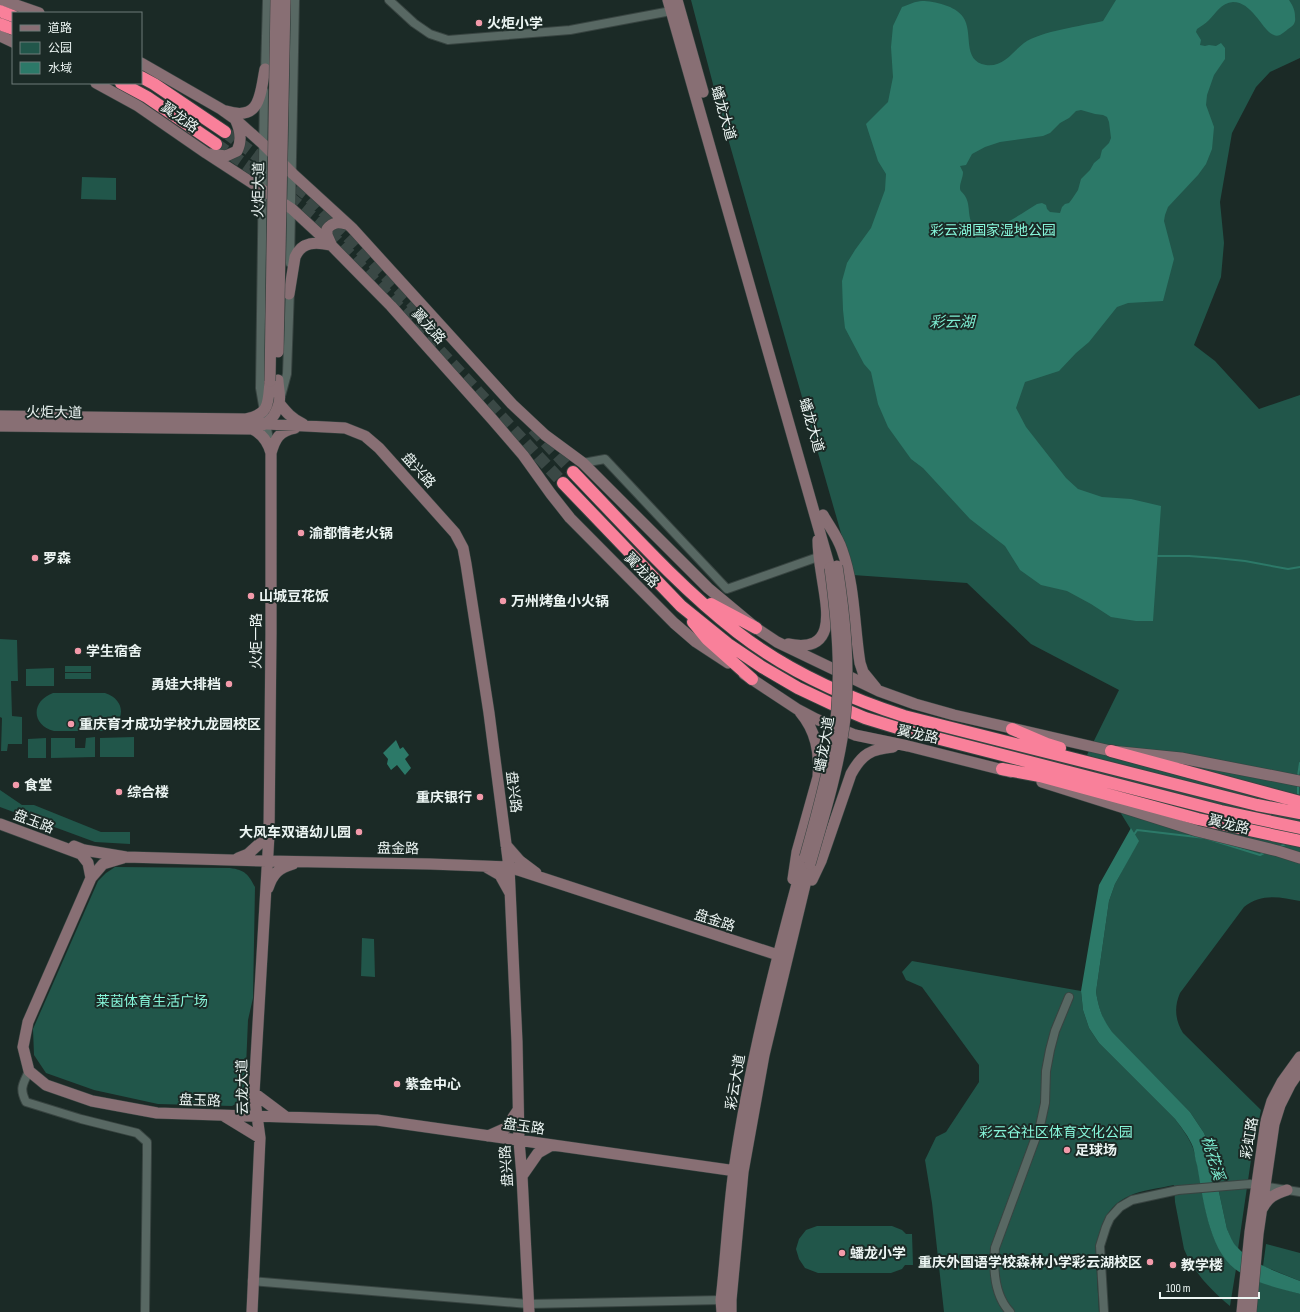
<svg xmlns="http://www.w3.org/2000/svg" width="1300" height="1312" font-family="'Sofia Sans Condensed','Noto Sans SC',sans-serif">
  <rect width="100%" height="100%" fill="#1b2a26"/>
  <path fill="#21564a" d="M691,0h609v58l-30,14 -14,15 -24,46 -12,69 4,41 -3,34 -27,68 21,16 44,48 41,-14v506c-20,-4 -39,-8 -56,6l-64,86c-6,14 -5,27 3,40l78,77 -9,43 -14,96 -6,-8 -5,-12 -18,-83 -5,-13 -14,-21 -79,-80c-9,-14 -12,-23 -15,-40l13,-91 6,-17 23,-43 -52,-84 33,-67 -88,-46 -64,-61 -114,-8 -134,-468z
    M82,177l34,1v22l-35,-1z
    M0,639l17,1 1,41h-7l1,35 10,1v27h-14l-1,7h-6l1,-33 -2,-1z
    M65,666h26v6h-26z
    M54,668v18h-28v-17z
    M65,673h26v6h-26z
    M53,693h52c22,7 21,31 -1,38h-50c-23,-6 -23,-30 -1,-38z
    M95,737v20l-44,1v-20h24v10h10l1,-10z
    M134,737v20h-34v-19z
    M46,738v20h-18v-19z
    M0,765v25l22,15h12l67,27h29v12l-35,-2 -95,-35z
    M115,867l115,1c15,2 18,6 25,19l-2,111 -5,22 -3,71 -4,10 -9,5 -74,-2 -64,-14 -48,-17 -12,-18 -1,-26 65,-148 8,-8z
    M362,938l12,1 1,38 -14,-1z
    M912,961l169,30 2,19 6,18 10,15 76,76c7,9 14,19 18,29 13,41 8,90 43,121l-6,37c-19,-16 -36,-33 -46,-57l-9,-47 -1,-17c-13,3 -34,5 -45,11 -43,19 -31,78 -30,116h-155l-12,-109 -7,-43 11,-23 10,-5 33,-50v-17l-57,-78 -16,-7 -4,-8z
    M817,1226h75l10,4 4,4h6l1,31h-8l-3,4 -11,4h-73l-13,-5 -6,-9 -3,-10 3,-10 7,-9z
    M1266,1244l34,9v28l-37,-15z
    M1258,1281l42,13v18h-45z"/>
  <path fill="#2c7968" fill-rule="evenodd" d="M1116,0h173c4,6 6,10 6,17 1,6 -2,9 -7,12 -2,2 -5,4 -8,6 -15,6 -24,-33 -47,-33 -12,1 -17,11 -24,18 -4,4 -8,6 -12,9l-1,3 5,8 -1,5 5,1 4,-1 7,1 5,-3 4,5v11l-11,16 -7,20 -1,10 8,22 -2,22 -6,15 -8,11 -30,32 -3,8 -1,6 10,38 -11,42 -35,2 -11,4 -28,35 -13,11 -17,18 -34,11 -9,26 10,19 40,51 12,11 24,8 29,2 30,7 -8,115h-17l-25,-4 -20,-13 -24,-13 -26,-6 -21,-15 -15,-24 -35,-27 -47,-51 -12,-9 -23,-32 -10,-23 -7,-32 -7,-8 -19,-36 -2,-18 -1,-29 5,-18 8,-13 16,-22 14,-38 1,-16 -8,-13 -12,-37 22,-22 5,-25 -2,-30 2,-21 9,-19c6,-2 14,-6 20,-6 12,0 34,5 41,16 11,15 -2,44 23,48 18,2 26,-13 38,-22 17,-12 58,-17 79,-22zM1081,110l14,4 8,1 4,2 2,5 2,16 -2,5 -7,7 -2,8 -6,5 -4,7 -9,9 -3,11 -6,9 -3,4 -4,1 -3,3 -2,6 -10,-1 -3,-3 -1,-4 -4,-2 -5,1c-16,10 -40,27 -59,27 -13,-11 -6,-24 -13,-35 -2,-4 -5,-4 -5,-8 0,-6 3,-10 3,-16l-3,-6 6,-1 6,-11 13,-7 15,-5 43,-6 7,-3 10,-10 9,-5 7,-7z
    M396,740l4,9 3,-2 6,8 -4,4 6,9 -6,7 -8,-10 -6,5 -4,-6 1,-5 -5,-6z
    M1131,828l8,13 -24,43 -6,17 -13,91c3,17 6,26 16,40l78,80 14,21 5,13 18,83c3,6 5,13 10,18 15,17 43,26 63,34v13c-22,-6 -46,-11 -65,-25 -27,-21 -32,-72 -38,-104 -2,-5 -2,-12 -4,-18 -4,-10 -11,-19 -18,-28l-76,-76 -10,-15 -6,-18 -2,-19 18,-106z"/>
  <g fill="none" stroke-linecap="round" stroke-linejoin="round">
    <path stroke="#2c7968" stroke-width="2" d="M1158,556h31l27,2 29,3 43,8 12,-2
      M1298,776l2,-13
      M1298,796v-12
      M1133,836l4,-6 68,8 55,17 6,-3
      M1279,847l9,-4"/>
    <path stroke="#3a4845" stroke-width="12" stroke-dasharray="12 6" stroke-linecap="butt" d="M225,132l60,45 23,19 128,132
      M216,144l60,42 46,38 241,259
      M533,429l40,43"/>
    <defs>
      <path id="street" d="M389,0l25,23 16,11 18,6 122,-10 101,-19
        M265,73l2,-73
        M264,91l-4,297 10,58
        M290,263l5,-263
        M281,396l6,-22 3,-85
        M583,463l22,-4 122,130 91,-32
        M29,1071c-6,13 -10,17 -3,31l55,17 56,14 10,9v12l-2,158
        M252,1281l276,23 193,-4
        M1010,1312c-16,-17 -17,-42 -15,-64l45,-122 5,-23 1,-32 4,-21 5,-19 14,-34
        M1104,1312l-4,-66 6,-19 4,-9 10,-11 12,-7 46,-10 72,-6 50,8"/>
      <path id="secondary" d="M2,0l37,13
        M668,0l162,568
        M677,0l26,92
        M0,36l13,6
        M141,63l80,46 14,10 28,25 30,30 59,54 160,176 33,31 38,28 125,125 48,40 21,14 102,49 36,13 39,11 157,36 70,7 119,23
        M96,83l42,23 68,47 86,56 39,36 60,61 101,113 31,36 28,39 19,24 104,105 22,19 32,21
        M226,111c35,11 34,-17 39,-42
        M210,154l16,2 11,-5c5,-10 4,-19 -1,-30
        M331,244l-4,-9v-6c6,-7 11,-7 19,-5
        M289,294l6,-37c7,-16 21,-15 36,-12
        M279,403c7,9 13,16 24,21
        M0,416l245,3 22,5 78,4 20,8 14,12 76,85 8,15 3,16 23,149 20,154 8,175 2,99 3,35 7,136
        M246,419c24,-5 22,-16 24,-38
        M0,426l252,3c15,-4 23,-10 27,-26 2,-6 -1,-16 -1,-23
        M271,453c4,-14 8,-22 24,-25
        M823,515c6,11 15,22 19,35 13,36 12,76 18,113l3,9 13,16
        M788,644c50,10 39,-35 34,-67 -2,-12 -4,-24 -4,-37
        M744,674l53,35 19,10 39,16 53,11 103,26
        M1042,782l155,49 81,20 22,7
        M0,824l81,30 7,9 3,15 -63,144 -5,25 6,24 17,14 46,16 65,12 220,7 366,52
        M506,845l14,16 16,12
        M74,846l10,4 42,7 141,4 163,3 79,3 278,91
        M238,858l10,-4 21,-19
        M486,867l14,8 10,18
        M91,878l12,-14 20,-6
        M793,879l4,-27 21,-75c2,-25 -2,-46 -18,-65
        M812,880l9,-19 30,-87c11,-20 20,-25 42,-27
        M268,888c5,-15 11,-20 25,-24
        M254,1093l32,24
        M224,1116l36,22
        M488,1136l18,-8 12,-18
        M522,1176l16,-23 14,-8
        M1262,1209c6,-12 13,-15 25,-19
        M252,1312l8,-174 -6,-45 15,-258 2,-201v-181c-3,-11 -8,-19 -19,-24
        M722,1312l-1,-12c5,-43 7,-87 13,-130 15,-104 41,-206 69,-308
        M731,1312v-12l12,-128 21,-117 46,-191
        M1242,1312l8,-80 16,-111 6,-20 10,-19 18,-25
        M1251,1312l7,-78 16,-110 6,-19 10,-20 10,-15"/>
      <path id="highway" d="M0,11l13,5
        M0,24l13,5
        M141,77l13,7 71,48
        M121,83l26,14 69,47
        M573,472c53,55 104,113 164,160 50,39 108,65 167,84l353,89 43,8
        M563,483l118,123 47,38 34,23 36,21 34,16 33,14 36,11 320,82 79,17
        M711,604l45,24
        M693,622l14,17 45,40
        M1012,729l35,15 13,4
        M1111,751l189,51
        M1002,769l38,7 158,43 102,22"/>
    </defs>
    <use href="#street" stroke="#384441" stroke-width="10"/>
    <use href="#secondary" stroke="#384441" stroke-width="12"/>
    <use href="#highway" stroke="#384441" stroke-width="14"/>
    <use href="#street" stroke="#586863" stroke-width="8"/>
    <use href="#secondary" stroke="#886f74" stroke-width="11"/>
    <use href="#highway" stroke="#f9809a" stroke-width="12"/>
    <defs>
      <path id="secondary-bridge" d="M278,352l7,-352
        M270,381l6,-381
        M805,857c10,-36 21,-73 27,-110 11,-60 6,-119 -2,-179
        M810,864c14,-48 29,-96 35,-146 5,-51 0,-101 -8,-152"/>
    </defs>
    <use href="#secondary-bridge" stroke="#384441" stroke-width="12" stroke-linecap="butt"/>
    <use href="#secondary-bridge" stroke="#886f74" stroke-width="11"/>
  </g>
  <g fill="#f39aaa" stroke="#1b2a26" stroke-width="1.5">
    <circle cx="479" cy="23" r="4"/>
    <circle cx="301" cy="533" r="4"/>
    <circle cx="35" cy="558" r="4"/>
    <circle cx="251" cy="596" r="4"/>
    <circle cx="503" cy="601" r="4"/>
    <circle cx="78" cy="651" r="4"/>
    <circle cx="229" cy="684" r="4"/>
    <circle cx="71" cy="724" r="4"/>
    <circle cx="16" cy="785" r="4"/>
    <circle cx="119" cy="792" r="4"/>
    <circle cx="480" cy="797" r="4"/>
    <circle cx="359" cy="832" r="4"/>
    <circle cx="397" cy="1084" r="4"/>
    <circle cx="1067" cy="1150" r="4"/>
    <circle cx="842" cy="1253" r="4"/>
    <circle cx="1150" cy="1262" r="4"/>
    <circle cx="1173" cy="1265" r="4"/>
  </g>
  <g text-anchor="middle" stroke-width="4" stroke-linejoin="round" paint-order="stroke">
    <g font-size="14" font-weight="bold" fill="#ecf5f3" stroke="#1b2a26" text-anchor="start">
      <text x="487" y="28">火炬小学</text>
      <text x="309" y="538">渝都情老火锅</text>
      <text x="43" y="563">罗森</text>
      <text x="259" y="601">山城豆花饭</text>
      <text x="511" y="606">万州烤鱼小火锅</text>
      <text x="86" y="656">学生宿舍</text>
      <text x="221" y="689" text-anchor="end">勇娃大排档</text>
      <text x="79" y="729">重庆育才成功学校九龙园校区</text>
      <text x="24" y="790">食堂</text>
      <text x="127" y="797">综合楼</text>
      <text x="472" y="802" text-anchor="end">重庆银行</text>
      <text x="351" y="837" text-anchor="end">大风车双语幼儿园</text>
      <text x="405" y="1089">紫金中心</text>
      <text x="1075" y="1155">足球场</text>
      <text x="850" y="1258">蟠龙小学</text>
      <text x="1142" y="1267" text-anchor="end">重庆外国语学校森林小学彩云湖校区</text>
      <text x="1181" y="1270">教学楼</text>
    </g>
    <g font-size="14" fill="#ecf5f3" stroke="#1b2a26">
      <text transform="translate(724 113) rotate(74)" y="5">蟠龙大道</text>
      <text transform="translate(180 117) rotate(35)" y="5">翼龙路</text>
      <text transform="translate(258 190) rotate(-89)" y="5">火炬大道</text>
      <text transform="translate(429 326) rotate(48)" y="5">翼龙路</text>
      <text transform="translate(54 412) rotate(1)" y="5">火炬大道</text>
      <text transform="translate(812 425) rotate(74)" y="5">蟠龙大道</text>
      <text transform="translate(419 470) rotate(48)" y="5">盘兴路</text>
      <text transform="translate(642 570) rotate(46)" y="5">翼龙路</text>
      <text transform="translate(256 641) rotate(-90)" y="5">火炬一路</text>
      <text transform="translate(918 734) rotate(12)" y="5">翼龙路</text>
      <text transform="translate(824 744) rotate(-80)" y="5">蟠龙大道</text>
      <text transform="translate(514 792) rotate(83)" y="5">盘兴路</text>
      <text transform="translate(34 821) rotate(21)" y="5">盘玉路</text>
      <text transform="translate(1229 824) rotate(14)" y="5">翼龙路</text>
      <text transform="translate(398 848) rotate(1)" y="5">盘金路</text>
      <text transform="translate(715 920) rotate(18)" y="5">盘金路</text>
      <text transform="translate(735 1082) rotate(-80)" y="5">彩云大道</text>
      <text transform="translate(242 1087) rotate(-91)" y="5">云龙大道</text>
      <text transform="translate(200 1100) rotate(2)" y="5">盘玉路</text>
      <text transform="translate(524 1126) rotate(8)" y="5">盘玉路</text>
      <text transform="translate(1249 1138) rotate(-80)" y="5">彩虹路</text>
      <text transform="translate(506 1166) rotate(-94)" y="5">盘兴路</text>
    </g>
    <g font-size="14" fill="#86f5d9" stroke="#1b2a26">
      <text x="993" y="235">彩云湖国家湿地公园</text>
      <text x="152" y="1006">莱茵体育生活广场</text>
      <text x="1056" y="1137">彩云谷社区体育文化公园</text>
    </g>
    <g font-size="15" font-style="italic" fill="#7decd1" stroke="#1b2a26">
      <text x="952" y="327">彩云湖</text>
      <text transform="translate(1213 1158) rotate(73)" y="5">桃花溪</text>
    </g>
  </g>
  <rect x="12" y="12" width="130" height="72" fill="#1b2a26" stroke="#6f7b78"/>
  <rect x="20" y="25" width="20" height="6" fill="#886f74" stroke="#6f7b78"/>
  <text x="48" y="32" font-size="12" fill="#ecf5f3">道路</text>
  <rect x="20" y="42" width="20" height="12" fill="#21564a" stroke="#6f7b78"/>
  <text x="48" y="52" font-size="12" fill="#ecf5f3">公园</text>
  <rect x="20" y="62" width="20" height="12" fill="#2c7968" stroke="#6f7b78"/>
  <text x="48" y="72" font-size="12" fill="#ecf5f3">水域</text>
  <path d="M1160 1292v6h99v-6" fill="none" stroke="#ecf5f3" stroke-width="2"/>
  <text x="1166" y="1292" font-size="12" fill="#ecf5f3" stroke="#1b2a26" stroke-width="3" paint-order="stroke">100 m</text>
</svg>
